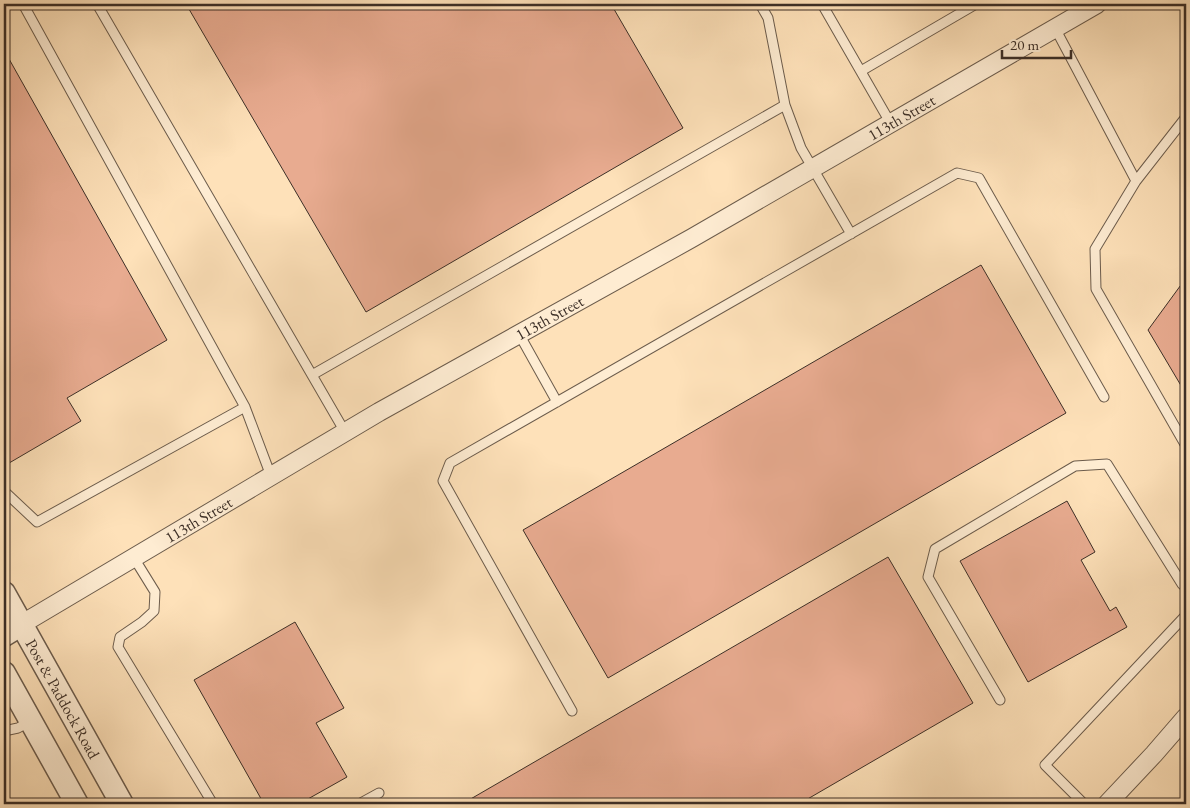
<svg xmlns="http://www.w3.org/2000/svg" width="1190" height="808" font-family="'EB Garamond',serif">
  <rect width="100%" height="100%" fill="#fee1b9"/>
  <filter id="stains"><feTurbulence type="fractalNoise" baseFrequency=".004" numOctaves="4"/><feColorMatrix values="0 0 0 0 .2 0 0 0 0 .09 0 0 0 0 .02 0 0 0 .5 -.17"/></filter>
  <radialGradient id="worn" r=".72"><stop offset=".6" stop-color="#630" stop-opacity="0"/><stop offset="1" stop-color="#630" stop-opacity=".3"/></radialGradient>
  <path fill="#e8ab90" stroke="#3c2f27" d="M186,4h425l72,124 -317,184z
    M4,50l163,290 -100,58 14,23 -77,45z
    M981,265l85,148 -458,265 -85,-148z
    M1186,278v116l-38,-64z
    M1067,501l28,51 -14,8 29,51 6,-4 11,20 -99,55 -68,-121z
    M888,557l85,146 -174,101h-337z
    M295,622l49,86 -28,15 31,54 -48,27h-35l-70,-124z
    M4,793l6,11h-6z"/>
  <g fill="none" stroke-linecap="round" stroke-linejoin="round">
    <defs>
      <path id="service" d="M23,4l222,403
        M97,4l248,428
        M760,4l8,14 17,87 16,43 50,86
        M822,4l69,120
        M1055,28l81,153 -41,68 1,40 90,157
        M861,71l115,-67
        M1136,181l50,-64
        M519,334l38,68
        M312,375l473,-270
        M4,491l33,31 208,-115 26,69
        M134,558l21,34 -1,19 -12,11 -22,15 -2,10 95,157
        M1000,700l-72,-123 7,-28 140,-83 32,-2 75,120 4,4
        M572,711l-129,-230 7,-18 507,-290 22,5 125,219
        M4,731l14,-3 13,-7
        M359,804l20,-11
        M1084,804l-39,-39 141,-150"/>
      <g id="minor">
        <path id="s1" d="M22,624l357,-212 313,-174 405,-234"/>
        <path d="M1107,804l47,-50 32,-37"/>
      </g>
      <g id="tertiary">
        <path id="s2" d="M4,593l118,211"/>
        <path d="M4,635l18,-11"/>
        <path d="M4,673l73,131"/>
      </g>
    </defs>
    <use href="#service" stroke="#6c5c4c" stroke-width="11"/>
    <use href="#minor" stroke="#6c5c4c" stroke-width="20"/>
    <use href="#tertiary" stroke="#6c5c4c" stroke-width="25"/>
    <use href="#service" stroke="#feecd2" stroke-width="9"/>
    <use href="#minor" stroke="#feecd2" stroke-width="18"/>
    <use href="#tertiary" stroke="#feecd2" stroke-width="22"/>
  </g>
  <g text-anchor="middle" stroke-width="4" stroke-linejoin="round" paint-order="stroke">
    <g font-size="16" fill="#3c2f27" stroke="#feecd2">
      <text dy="6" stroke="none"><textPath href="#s1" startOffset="1015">113th Street</textPath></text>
      <text dy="6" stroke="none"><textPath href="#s1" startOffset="610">113th Street</textPath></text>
      <text dy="6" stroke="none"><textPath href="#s1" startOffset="205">113th Street</textPath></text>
      <text dy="6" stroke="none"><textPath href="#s2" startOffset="121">Post &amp; Paddock Road</textPath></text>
    </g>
  </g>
  <rect width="1190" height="808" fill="none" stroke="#fee1b9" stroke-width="20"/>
  <rect x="5" y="5" width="1180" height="798" fill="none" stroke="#3c2f27" stroke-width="2.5"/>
  <rect x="10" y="10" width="1170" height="788" fill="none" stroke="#3c2f27"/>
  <path d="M1002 50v8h69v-8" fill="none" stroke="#3c2f27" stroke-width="2.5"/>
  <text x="1010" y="50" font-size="15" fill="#3c2f27" stroke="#feecd2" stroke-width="4" paint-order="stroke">20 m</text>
  <rect width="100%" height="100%" filter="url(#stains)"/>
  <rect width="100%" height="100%" fill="url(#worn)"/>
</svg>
